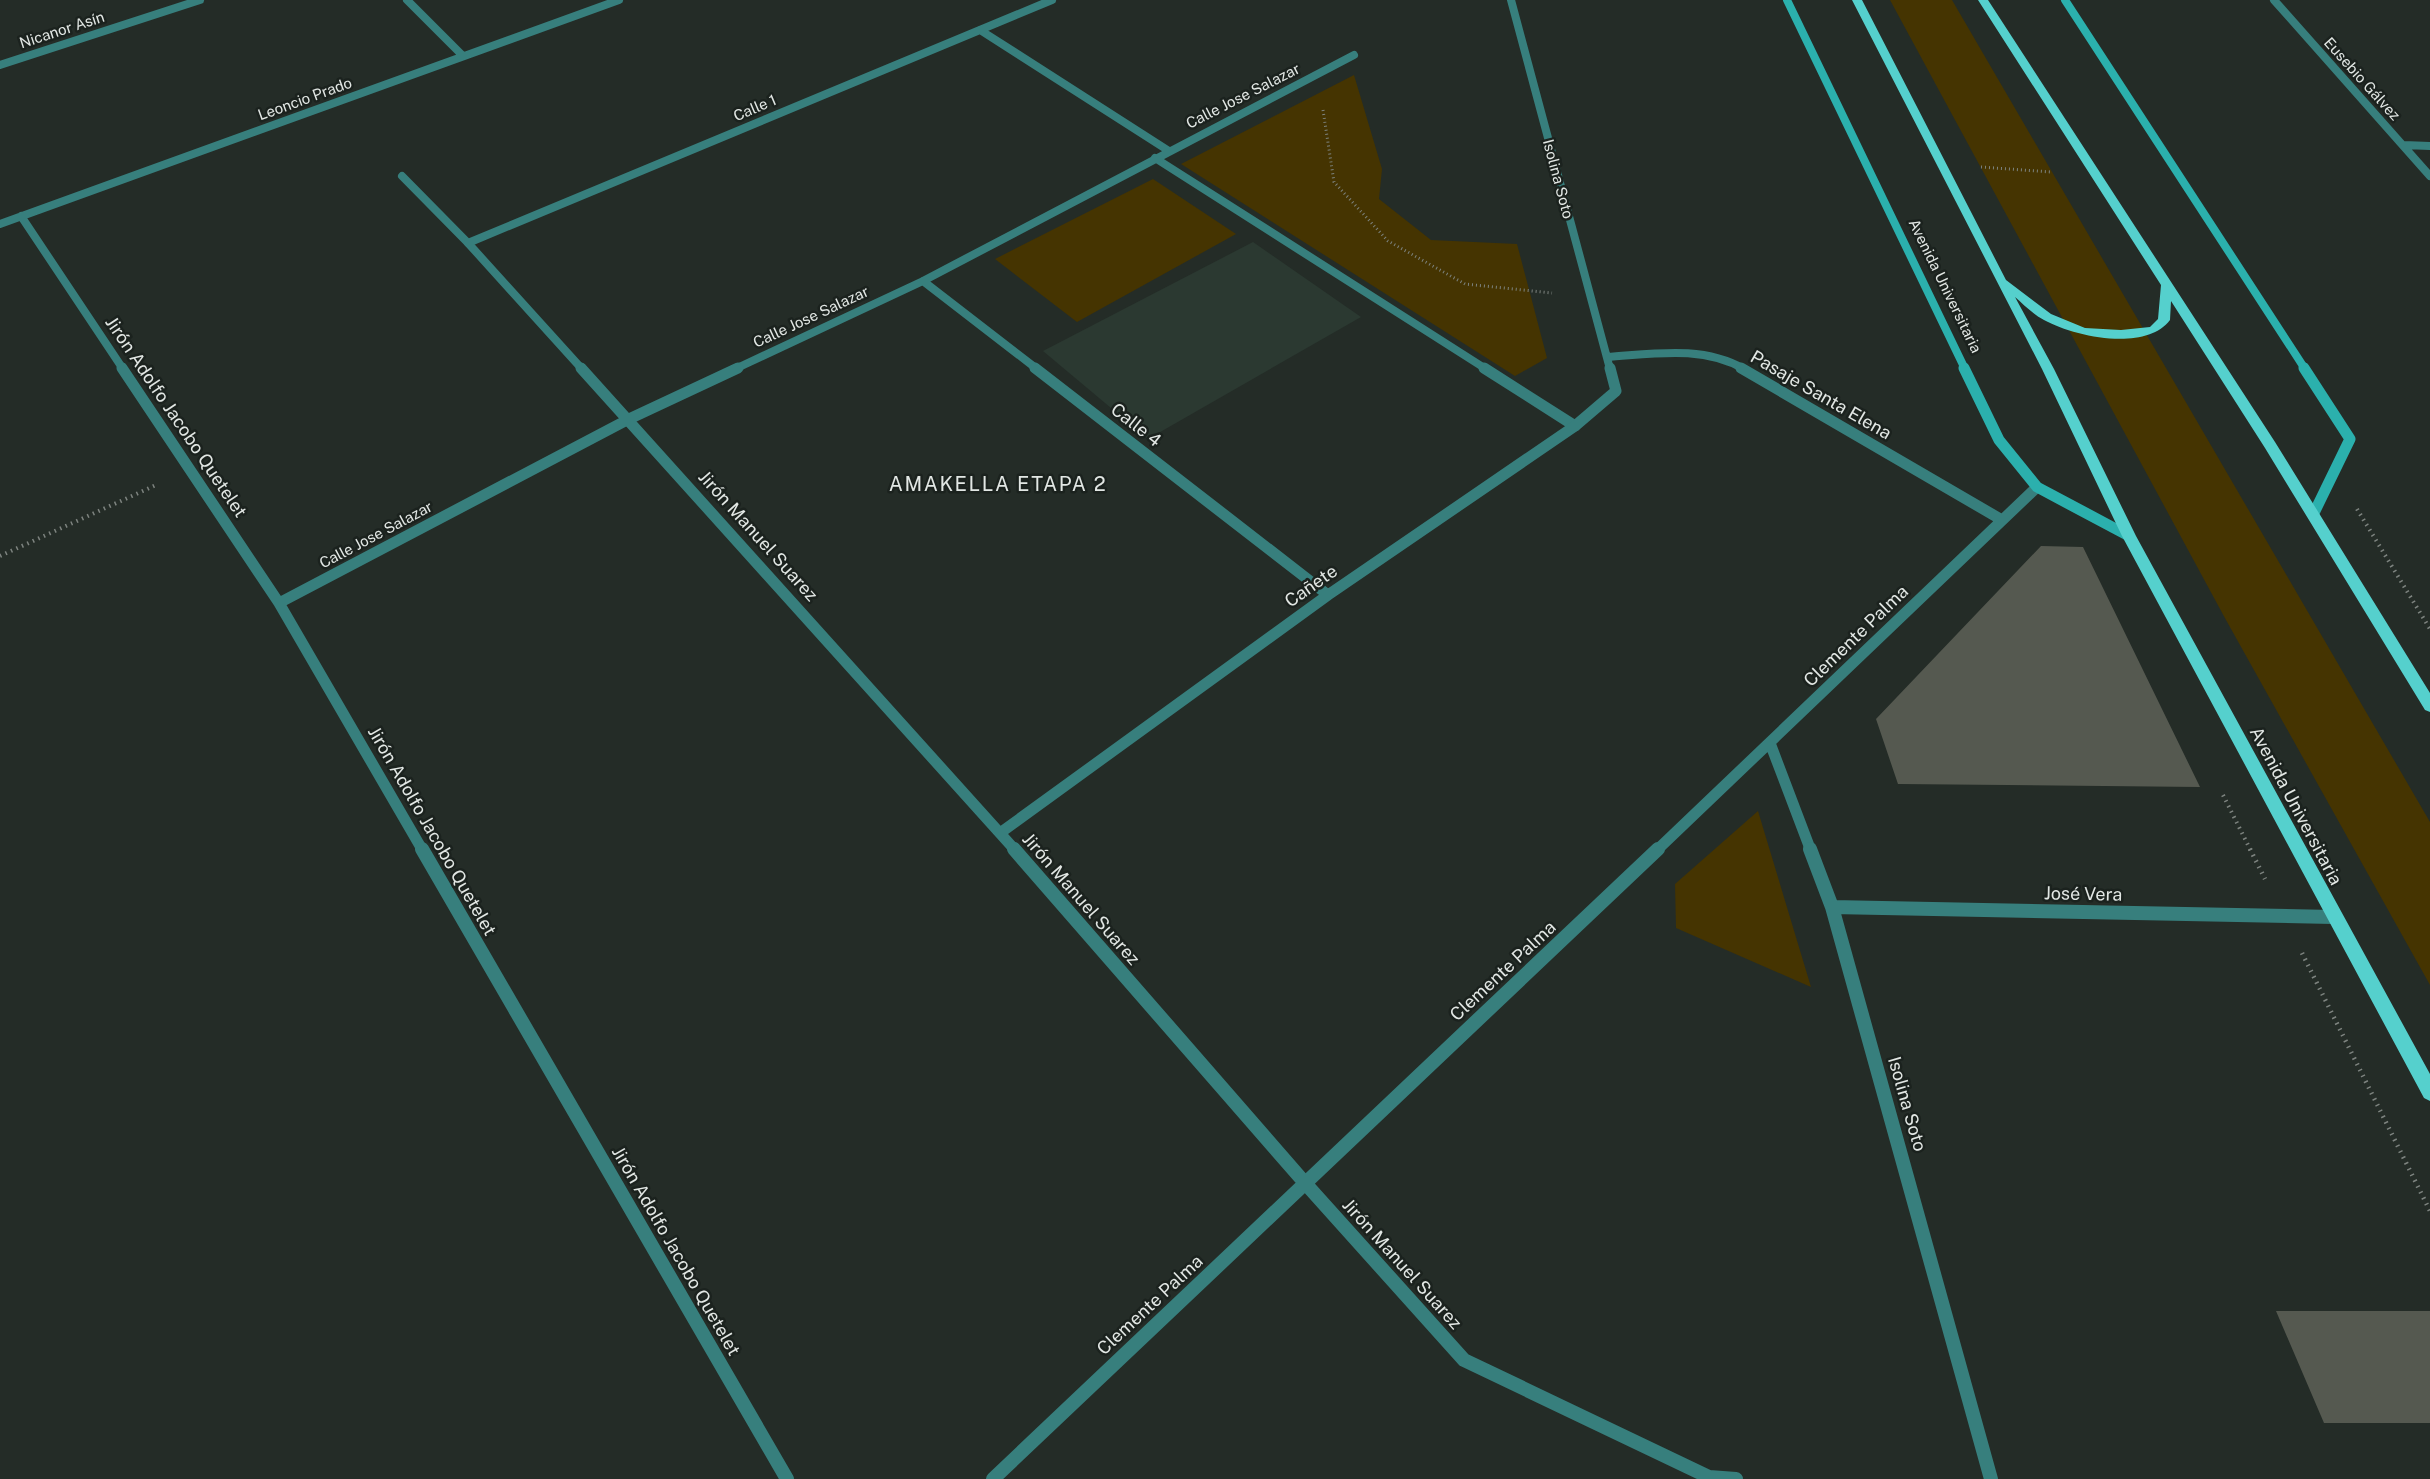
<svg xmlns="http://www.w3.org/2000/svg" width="2430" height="1479" font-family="'Public Sans',sans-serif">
  <rect width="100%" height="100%" fill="#242c27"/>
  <path fill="#2b3931" d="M1253,242l108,75 -213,122 -105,-88z"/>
  <path fill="#453401" d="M1890,0h62l478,822v163l-204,-365z
    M1354,75l28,94 -3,30 52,41 86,4 30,114 -32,18 -334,-212z
    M1153,179l83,55 -159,88 -82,-63z
    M1758,811l53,176 -135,-59 -1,-44z"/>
  <path fill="#555950" d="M2041,546l42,1 117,240 -302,-3 -22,-65z
    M2276,1311h154v112h-106z"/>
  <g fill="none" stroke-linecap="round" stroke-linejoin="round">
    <path stroke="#7d837f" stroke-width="3" stroke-dasharray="1 3" stroke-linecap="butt" d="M1323,110l11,72 54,59 77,43 87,9
      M1981,167l70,5"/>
    <path stroke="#7d837f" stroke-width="4" stroke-dasharray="1.5 4.5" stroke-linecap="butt" d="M2357,509l73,120
      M0,556l156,-71
      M2223,795l28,56"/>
    <path stroke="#7d837f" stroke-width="4.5" stroke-dasharray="1.5 5" stroke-linecap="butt" d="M2250,849l15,30
      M2302,953l128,258"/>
    <path stroke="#377f7d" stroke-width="8" d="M402,176l66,67"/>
    <path stroke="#377f7d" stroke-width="8" d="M1155,158l331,211"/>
    <path stroke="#377f7d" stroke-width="11" d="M1484,368l91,58"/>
    <path stroke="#377f7d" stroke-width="8" d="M407,0l56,56
      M1511,0l99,369
      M2274,0l156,176
      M980,30l189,121
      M0,65l200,-65
      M2404,145l26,1
      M21,216l102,153
      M0,224l619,-224
      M923,281l114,88
      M1607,357c47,-3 95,-12 137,12
      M582,369l-114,-126 584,-243
      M735,369l188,-88 431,-226"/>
    <path stroke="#377f7d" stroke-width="11" d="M122,368l157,235 144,248
      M581,368l435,483
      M1035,368l293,227
      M1741,368l261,152
      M279,603l350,-184 109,-51
      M1770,743l41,108
      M1000,833l328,-238 247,-169 41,-35 -6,-23
      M1656,851l381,-364"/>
    <path stroke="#377f7d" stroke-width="14" d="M422,849l365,630
      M1014,849l291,334 159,177 245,117 27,2
      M1810,849l22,58 159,572
      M1832,907l501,10
      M993,1479l665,-630"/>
    <path stroke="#2bb0ad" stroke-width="8" d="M1787,0l178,369
      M2065,0l240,369"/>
    <path stroke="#2bb0ad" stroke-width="11" d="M1964,368l35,72 38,47 92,49
      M2304,368l46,71 -37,76"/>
    <path fill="#55d0cd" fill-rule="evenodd" d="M1852,0h10l144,280 45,34 34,14 36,2 29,-3 8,-8 3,-34 -183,-285h10l287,442 155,251v19l-5,-2 -160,-262 -94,-147 -1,19c-24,32 -95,17 -126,0 -10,-5 -20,-15 -29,-23l39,72 82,167 294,538v27l-6,-3 -302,-562 -80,-167z"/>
  </g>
  <g text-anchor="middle" stroke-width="5" stroke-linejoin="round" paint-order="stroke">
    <g font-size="15" fill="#e2e7e4" stroke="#1b221e">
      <text transform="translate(62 30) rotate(-18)" y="5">Nicanor Asín</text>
      <text transform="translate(2362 79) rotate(48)" y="5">Eusebio Gálvez</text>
      <text transform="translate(1243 96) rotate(-27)" y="5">Calle Jose Salazar</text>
      <text transform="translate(305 99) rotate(-20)" y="5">Leoncio Prado</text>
      <text transform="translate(755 108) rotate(-23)" y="5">Calle 1</text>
      <text transform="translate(1558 179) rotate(75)" y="5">Isolina Soto</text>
      <text transform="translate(1945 286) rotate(64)" y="5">Avenida Universitaria</text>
      <text transform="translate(811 317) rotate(-25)" y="5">Calle Jose Salazar</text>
      <text transform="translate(376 535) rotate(-28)" y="5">Calle Jose Salazar</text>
    </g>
    <g font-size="18" fill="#e2e7e4" stroke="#1b221e">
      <text transform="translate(1821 395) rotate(30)" y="6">Pasaje Santa Elena</text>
      <text transform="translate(176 417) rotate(56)" y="6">Jirón Adolfo Jacobo Quetelet</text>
      <text transform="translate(1136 425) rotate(38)" y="6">Calle 4</text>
      <text transform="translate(758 536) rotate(48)" y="6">Jirón Manuel Suarez</text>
      <text transform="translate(1311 586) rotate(-35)" y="6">Cañete</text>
      <text transform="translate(1856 636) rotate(-44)" y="6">Clemente Palma</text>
      <text transform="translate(2296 806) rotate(62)" y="6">Avenida Universitaria</text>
      <text transform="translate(432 831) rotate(60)" y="6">Jirón Adolfo Jacobo Quetelet</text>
      <text transform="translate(2083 894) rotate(1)" y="6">José Vera</text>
      <text transform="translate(1081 899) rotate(49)" y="6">Jirón Manuel Suarez</text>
      <text transform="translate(1503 971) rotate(-43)" y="6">Clemente Palma</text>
      <text transform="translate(1907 1104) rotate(74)" y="6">Isolina Soto</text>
      <text transform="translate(676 1251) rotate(60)" y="6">Jirón Adolfo Jacobo Quetelet</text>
      <text transform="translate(1402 1264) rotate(48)" y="6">Jirón Manuel Suarez</text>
      <text transform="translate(1150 1305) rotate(-43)" y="6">Clemente Palma</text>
    </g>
    <g font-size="20" letter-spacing="1.5" fill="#e2e7e4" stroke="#1b221e">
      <text x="998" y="491">AMAKELLA ETAPA 2</text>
    </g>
  </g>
</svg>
